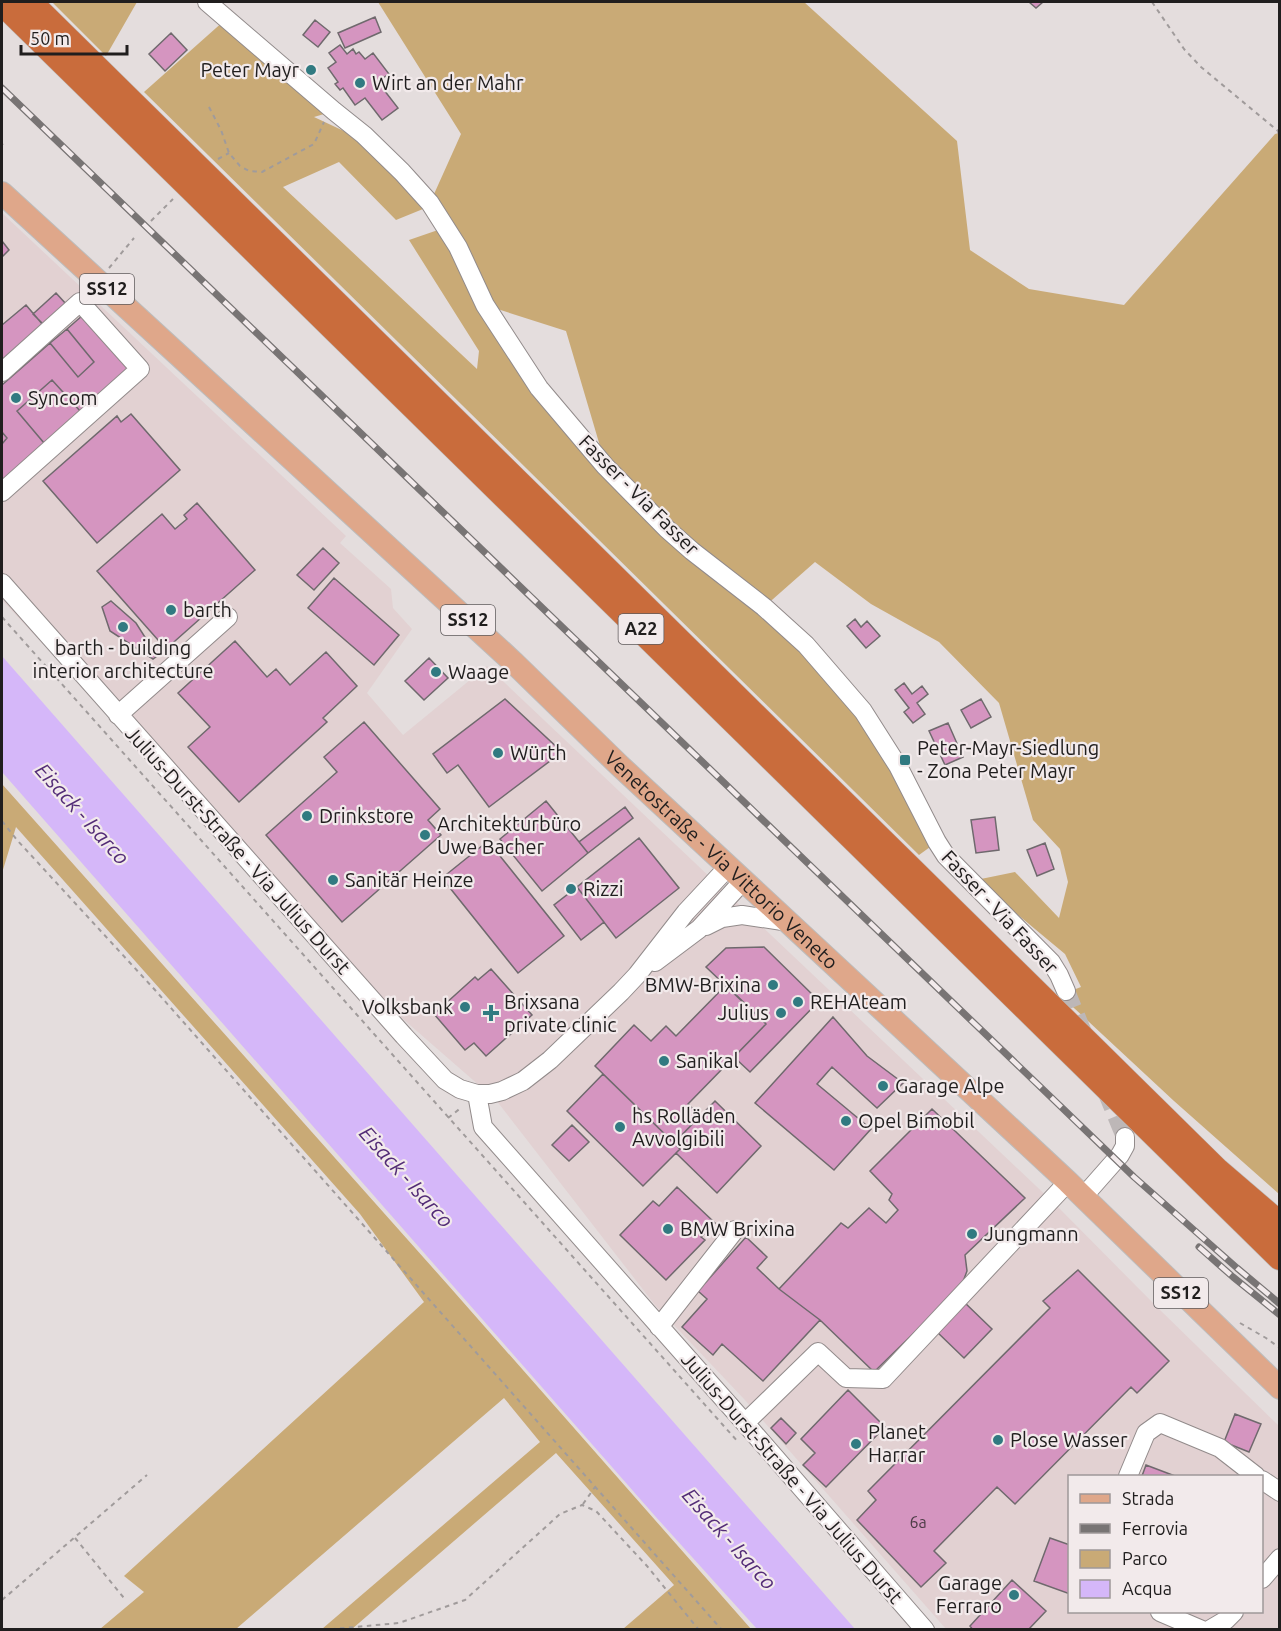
<svg xmlns="http://www.w3.org/2000/svg" width="1281" height="1631" font-family="Ubuntu,sans-serif">
  <rect width="100%" height="100%" fill="#e4dddd"/>
  <path fill="#e2d1d2" fill-rule="evenodd" d="M2,213l344,323 -6,7 51,46 2,19 19,21 -45,64 36,42 84,-69 567,537 104,105 121,118v203h-333l-202,-230 -89,-94 -159,-205 -155,-135 -339,-365zM1070,1476h192v136h-192z"/>
  <path fill="#c9aa76" d="M52,2h85l-31,54z
    M378,2h426l153,139 13,109 59,39 95,16 151,-171 4,-1v1061l-105,-93 -114,-106 21,-8 -16,-33 -89,-74 39,-8 44,46 9,-36 -8,-33 -27,-29 -34,-117 -60,-61 -68,-38 -56,-42 -51,45 99,104 74,131 -18,13 -775,-763 81,-72 109,91 -20,6 49,23 60,69 -27,11 -57,-58 -56,25 194,182 2,-18 -70,-111 29,-10 47,76 120,157 -39,-132 -81,-26 -55,-102 31,-69z
    M2,784l446,501 303,344h-128l51,-44 -118,-132 -204,176h-30l218,-187 -36,-44 -268,231h-136l44,-37 -20,-16 300,-274 -64,-88 -344,-387 -14,46z"/>
  <path fill="#d5b7f9" d="M2,656l853,973h-98l-102,-113 -653,-744z"/>
  <path fill="#d595c0" stroke="#6f696d" stroke-width="1.5" d="M1029,2h14l-7,6z
    M375,17l6,15 -36,16 -7,-15z
    M315,20l15,12 -12,15 -15,-12z
    M171,33l16,17 -22,21 -16,-17z
    M340,45l7,9 6,-5 3,5 3,-2 6,7 8,-6 16,21 -9,6 6,8 -2,2 14,18 -16,12 -17,-22 -10,7 -12,-17 -3,2 -5,-6 3,-2 -10,-14 8,-6 -7,-9z
    M2,241l7,9 -7,7z
    M56,293l10,11 -23,20 -10,-10z
    M26,305l17,20 -41,35v-35z
    M83,315l47,53 -49,44 -29,-32 -35,31 27,32 -42,38v-37l5,-6 -5,-6v-47l48,-42 28,34 16,-15 -27,-33z
    M67,329l27,33 -16,15 -28,-34z
    M52,380l29,32 -37,31 -27,-32z
    M131,414l49,56 -83,73 -54,-62 74,-65 4,6z
    M2,432l5,6 -5,6z
    M197,503l58,67 -89,79 -69,-78 65,-57 13,15 12,-10 -3,-4z
    M323,548l16,15 -25,27 -17,-15z
    M334,578l65,57 -25,30 -66,-57z
    M111,601l25,22 21,33 -4,3 -43,-28 -8,-24z
    M855,619l6,8 6,-6 13,15 -14,12 -19,-22z
    M235,641l32,36 9,-8 14,16 36,-33 31,34 -34,32 4,4 -88,80 -51,-55 22,-20 -32,-34z
    M429,658l19,20 -24,22 -19,-19z
    M904,683l8,11 10,-8 6,8 -11,9 8,11 -12,9 -9,-11 5,-4 -14,-18z
    M505,699l57,53 -73,55 -31,-42 -11,8 -14,-19z
    M981,699l10,18 -20,11 -10,-18z
    M364,722l76,87 -12,11 13,15 -99,87 -76,-87 71,-63 -13,-15z
    M948,723l15,34 -18,8 -16,-34z
    M546,801l42,52 -46,38 -42,-52z
    M625,807l8,11 -45,35 -9,-11z
    M995,817l4,33 -23,3 -5,-33z
    M639,838l40,50 -63,50 -39,-51z
    M488,841l76,95 -46,37 -76,-95z
    M1045,843l9,26 -17,7 -10,-26z
    M577,887l27,35 -23,18 -27,-35z
    M764,947l55,54 -69,71 -16,-15 32,-33 -60,-57 20,-19z
    M491,969l41,46 -46,41 -12,-13 -9,7 -31,-36 41,-37 3,3z
    M726,985l40,39 -78,80 12,12 -26,27 -79,-77 39,-41 17,16 15,-15 10,10z
    M833,1017l34,39 36,27 -26,25 -45,-41 -15,17 54,45 -37,41 -79,-67z
    M603,1074l77,75 -37,37 -76,-75z
    M715,1101l46,45 -44,47 -41,-40 4,-4 -6,-6z
    M932,1109l93,89 -60,57 2,16 -6,16 -87,85 -54,-52 -41,-31 62,-66 7,5 21,-20 17,15 12,-13 -9,-10 3,-6 -22,-23z
    M572,1125l17,17 -20,19 -17,-16z
    M677,1187l38,36 -14,14 4,3 -39,40 -46,-45 33,-34 6,5z
    M746,1237l21,20 -10,11 22,21 41,31 -57,61 -41,-37 -9,11 -31,-28 25,-28 -9,-8z
    M1078,1270l91,91 -32,32 -6,-6 -116,117 -18,-17 -63,64 12,12 -25,24 -64,-67 19,-20 -8,-9 182,-183 -7,-7z
    M963,1301l29,28 -28,29 -29,-28z
    M848,1390l37,37 -59,60 -23,-22 12,-12 -14,-14z
    M1235,1414l26,10 -12,28 -25,-10z
    M781,1418l15,15 -10,11 -15,-16z
    M1146,1465l29,11h-33z
    M1050,1538l20,7v49l-36,-13z
    M1012,1580l34,31 -18,19h-55l-3,-4z"/>
  <g fill="none" stroke-linecap="round" stroke-linejoin="round">
    <path stroke="#bdb7b7" stroke-width="18" stroke-dasharray="18 9" stroke-linecap="butt" d="M1066,991l18,44
      M1106,1091l19,46"/>
    <defs>
      <path id="minor" d="M207,2l127,109 30,24 38,37 28,31 28,44 27,58 54,83 66,78 62,63 25,22 72,56 42,38 57,66 35,55 39,76 9,14 105,106 8,13 7,16
        M2,372l78,-70 60,67 -138,123
        M2,583l402,453 41,44 15,9 17,5h13l12,-3 21,-10 27,-21 71,-68 16,-17 49,-63 42,-45
        M118,715l110,-98
        M706,926l16,-8 20,-3 47,7
        M655,962l44,-33 44,-48
        M477,1094l6,33 262,296 180,207
        M1083,1197l37,-42 5,-9v-9
        M659,1327l76,-97
        M745,1423l73,-71 28,26 37,1 185,-197
        M1128,1476l18,-43 14,-10 60,25 36,28
        M1262,1480l18,12
        M1262,1579l18,-21
        M1160,1612l42,18
        M1209,1630l17,-10 8,-8"/>
      <g id="major">
        <path id="s1" d="M2,193l511,469 107,104 448,416 212,206"/>
      </g>
      <path id="highway" d="M2,2l1278,1255
        M29,2l1187,1168 64,55"/>
    </defs>
    <use href="#minor" stroke="#928b8b" stroke-width="20"/>
    <use href="#major" stroke="#bcbcbc" stroke-width="24"/>
    <use href="#highway" stroke="#bcbcbc" stroke-width="27"/>
    <path stroke="#a09b9b" stroke-width="2" stroke-dasharray="4.5 4.5" stroke-linecap="butt" d="M1152,2l32,47 17,18 77,64 2,9
      M209,107l12,23 8,23 11,13 9,5 13,1 52,-28 10,-22
      M2,144l1,1
      M218,159l11,-6
      M151,221l22,-22
      M109,268l25,-30
      M2,617l737,826
      M2,821l15,19 138,150 567,640
      M448,1118l14,-11
      M1240,1323l26,15 14,10
      M583,1504l12,-17
      M75,1538l49,60
      M2,1600l145,-125
      M322,1630l77,-7 66,-23 95,-86 22,-9 14,6 51,55 52,64"/>
    <use href="#minor" stroke="#fff" stroke-width="18"/>
    <use href="#major" stroke="#dfa78a" stroke-width="22"/>
    <use href="#highway" stroke="#c96c3c" stroke-width="26"/>
    <defs>
      <path id="rail" d="M2,88l1132,1089 103,91 43,36
        M1199,1247l34,30 47,38"/>
    </defs>
    <use href="#rail" stroke="#787474" stroke-width="7"/>
    <use href="#rail" stroke="#f2eaeb" stroke-width="4.5" stroke-dasharray="14" stroke-linecap="butt"/>
  </g>
  <g fill="#317a81" stroke="#f2eaeb" stroke-width="2">
    <circle cx="311" cy="70" r="6"/>
    <circle cx="360" cy="83" r="6"/>
    <circle cx="16" cy="398" r="6"/>
    <circle cx="171" cy="610" r="6"/>
    <circle cx="123" cy="627" r="6"/>
    <circle cx="436" cy="672" r="6"/>
    <circle cx="498" cy="753" r="6"/>
    <rect x="899" y="754" width="12" height="12" rx="3"/>
    <circle cx="307" cy="816" r="6"/>
    <circle cx="425" cy="835" r="6"/>
    <circle cx="333" cy="880" r="6"/>
    <circle cx="571" cy="889" r="6"/>
    <circle cx="773" cy="985" r="6"/>
    <circle cx="798" cy="1002" r="6"/>
    <circle cx="465" cy="1007" r="6"/>
    <path d="M488 1004h6v6h6v6h-6v6h-6v-6h-6v-6h6z"/>
    <circle cx="781" cy="1013" r="6"/>
    <circle cx="664" cy="1061" r="6"/>
    <circle cx="883" cy="1086" r="6"/>
    <circle cx="846" cy="1121" r="6"/>
    <circle cx="620" cy="1127" r="6"/>
    <circle cx="668" cy="1229" r="6"/>
    <circle cx="972" cy="1234" r="6"/>
    <circle cx="998" cy="1440" r="6"/>
    <circle cx="856" cy="1444" r="6"/>
    <circle cx="1014" cy="1595" r="6"/>
  </g>
  <g text-anchor="middle" stroke-width="4.5" stroke-linejoin="round" paint-order="stroke">
    <g font-size="16" fill="#4d3c46">
      <text x="918" y="1528">6a</text>
    </g>
    <g fill="#f2eaeb" stroke="#5f5b5c" stroke-width="1.5">
      <rect x="80" y="274" width="54" height="30" rx="4.5"/>
      <rect x="441" y="605" width="54" height="30" rx="4.5"/>
      <rect x="618.5" y="614" width="45" height="30" rx="4.5"/>
      <rect x="1154" y="1278" width="54" height="30" rx="4.5"/>
    </g>
    <g font-size="18" font-weight="bold" fill="#201e1e">
      <text x="107" y="295">SS12</text>
      <text x="468" y="626">SS12</text>
      <text x="641" y="635">A22</text>
      <text x="1181" y="1299">SS12</text>
    </g>
    <g font-size="20" fill="#201e1e" stroke="#f2eaeb" text-anchor="start">
      <text x="299" y="77" text-anchor="end">Peter Mayr</text>
      <text x="372" y="90">Wirt an der Mahr</text>
      <text x="28" y="405">Syncom</text>
      <text x="183" y="617">barth</text>
      <text x="123" y="655" text-anchor="middle">barth - building<tspan x="123" dy="23">interior architecture</tspan></text>
      <text x="448" y="679">Waage</text>
      <text x="917" y="755">Peter-Mayr-Siedlung<tspan x="917" dy="23">- Zona Peter Mayr</tspan></text>
      <text x="510" y="760">Würth</text>
      <text x="319" y="823">Drinkstore</text>
      <text x="437" y="831">Architekturbüro<tspan x="437" dy="23">Uwe Bacher</tspan></text>
      <text x="345" y="887">Sanitär Heinze</text>
      <text x="583" y="896">Rizzi</text>
      <text x="761" y="992" text-anchor="end">BMW-Brixina</text>
      <text x="504" y="1009">Brixsana<tspan x="504" dy="23">private clinic</tspan></text>
      <text x="810" y="1009">REHAteam</text>
      <text x="453" y="1014" text-anchor="end">Volksbank</text>
      <text x="769" y="1020" text-anchor="end">Julius</text>
      <text x="676" y="1068">Sanikal</text>
      <text x="895" y="1093">Garage Alpe</text>
      <text x="632" y="1123">hs Rolläden<tspan x="632" dy="23">Avvolgibili</tspan></text>
      <text x="858" y="1128">Opel Bimobil</text>
      <text x="680" y="1236">BMW Brixina</text>
      <text x="984" y="1241">Jungmann</text>
      <text x="868" y="1439">Planet<tspan x="868" dy="23">Harrar</tspan></text>
      <text x="1010" y="1447">Plose Wasser</text>
      <text x="1002" y="1590" text-anchor="end">Garage<tspan x="1002" dy="23">Ferraro</tspan></text>
    </g>
    <g font-size="20" fill="#201e1e" stroke="#f2eaeb">
      <text transform="translate(639 495) rotate(45)" y="7">Fasser - Via Fasser</text>
      <text transform="translate(238 850) rotate(48)" y="7">Julius-Durst-Straße - Via Julius Durst</text>
      <text dy="7" stroke="none"><textPath href="#s1" startOffset="981">Venetostraße - Via Vittorio Veneto</textPath></text>
      <text transform="translate(1000 912) rotate(47)" y="7">Fasser - Via Fasser</text>
      <text transform="translate(792 1478) rotate(49)" y="7">Julius-Durst-Straße - Via Julius Durst</text>
    </g>
    <g font-size="21" font-style="italic" fill="#532c77" stroke="#f2eaeb">
      <text transform="translate(82 814) rotate(48)" y="7">Eisack - Isarco</text>
      <text transform="translate(406 1177) rotate(48)" y="7">Eisack - Isarco</text>
      <text transform="translate(729 1539) rotate(48)" y="7">Eisack - Isarco</text>
    </g>
  </g>
  <rect width="1281" height="1631" fill="none" stroke="#201e1e" stroke-width="6"/>
  <rect x="1068" y="1475" width="195" height="138" fill="#f2eaeb" stroke="#9e9899" stroke-width="1.5"/>
  <rect x="1080" y="1494" width="30" height="9" fill="#dfa78a" stroke="#9e9899" stroke-width="1.5"/>
  <text x="1122" y="1505" font-size="18" fill="#201e1e">Strada</text>
  <rect x="1080" y="1524" width="30" height="9" fill="#787474" stroke="#9e9899" stroke-width="1.5"/>
  <text x="1122" y="1535" font-size="18" fill="#201e1e">Ferrovia</text>
  <rect x="1080" y="1550" width="30" height="18" fill="#c9aa76" stroke="#9e9899" stroke-width="1.5"/>
  <text x="1122" y="1565" font-size="18" fill="#201e1e">Parco</text>
  <rect x="1080" y="1580" width="30" height="18" fill="#d5b7f9" stroke="#9e9899" stroke-width="1.5"/>
  <text x="1122" y="1595" font-size="18" fill="#201e1e">Acqua</text>
  <path d="M21 45v9h106v-9" fill="none" stroke="#201e1e" stroke-width="3"/>
  <text x="30" y="45" font-size="18" fill="#201e1e" stroke="#f2eaeb" stroke-width="4.5" paint-order="stroke">50 m</text>
</svg>
